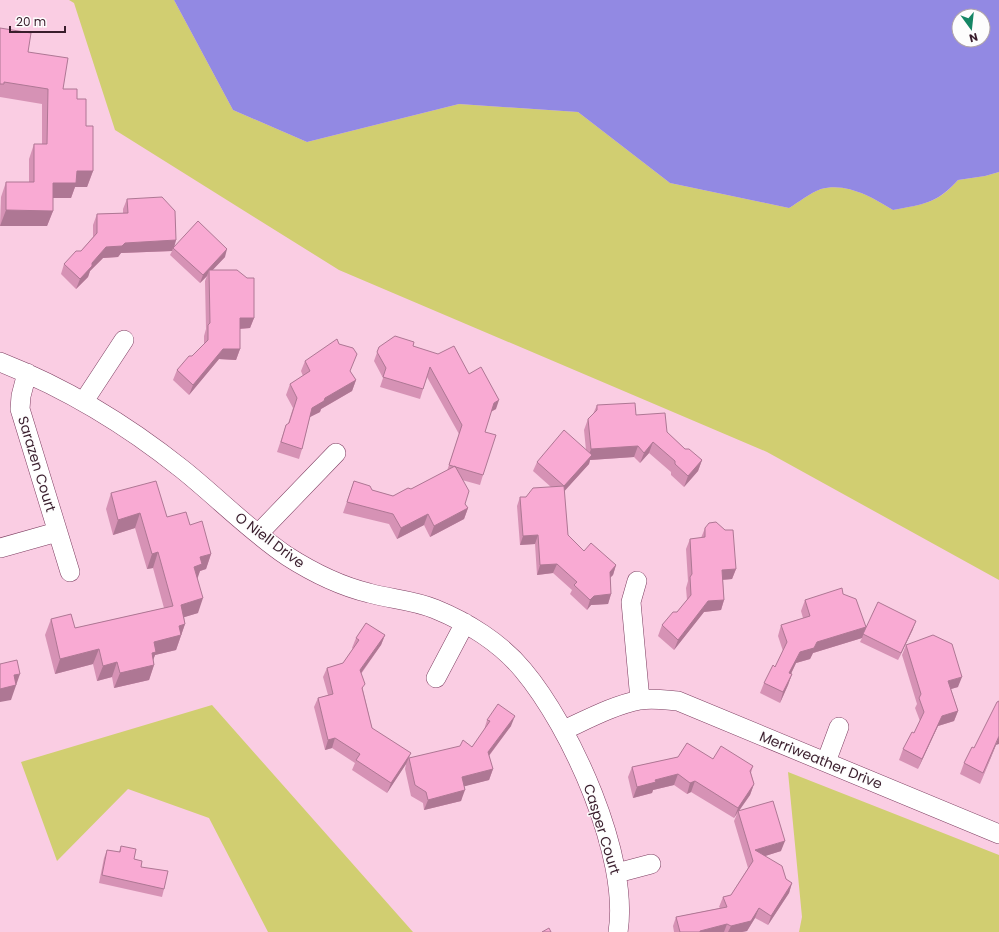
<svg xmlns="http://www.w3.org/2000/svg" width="999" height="932" font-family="Poppins,sans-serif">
  <rect width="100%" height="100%" fill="#facde3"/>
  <path fill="#d1ce71" d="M69,0h105l59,110 74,32 152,-38 119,8 92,71 119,25c10,-6 21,-15 32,-19 25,-7 51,8 72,21 30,-6 44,-6 65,-30l27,-4 14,-4v408l-232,-128 -428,-182 -224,-140 -41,-127z
    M212,705l201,227h-145l-59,-114 -81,-29 -71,72 -36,-99z
    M788,772l211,83v77h-200l3,-15z"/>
  <path fill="#9289e3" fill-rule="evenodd" d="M174,0h825v172l-14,4 -27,4c-22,24 -34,24 -65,30 -21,-13 -47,-28 -72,-21 -11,4 -22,13 -32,19l-119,-25 -92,-71 -119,-8 -152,38 -74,-32zM959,16h24v24h-24z"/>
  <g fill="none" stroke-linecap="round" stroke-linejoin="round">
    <defs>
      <path id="minor" d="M0,362c66,26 127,63 182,107 35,28 68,62 105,87 25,16 53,30 82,37 21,6 45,7 66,16 32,13 66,34 88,61 48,57 107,187 95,262
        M27,373l-6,23 -1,13 50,163
        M84,401l40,-61
        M259,533l77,-80
        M0,548l57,-16
        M637,581l-6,21 9,98
        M436,678l29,-55
        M564,730c24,-11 50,-25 76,-30 13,-2 25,0 38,1l321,133
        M826,762l13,-35
        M617,873l34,-9"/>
    </defs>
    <use href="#minor" stroke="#7d3e61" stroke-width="20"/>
    <use href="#minor" stroke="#fff" stroke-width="19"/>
  </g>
  <path fill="#d692b5" d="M0,28l28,24 35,37 14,10 9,27 7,45 -6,16h-12l-4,11h-18v13l-6,15h-47l1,-29 5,-15h23v-23l5,-15h8v-40l-42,-7z
    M127,199l49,41 -2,6 51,11 -13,13 42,48 -4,10 -10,1v20l-4,11 -17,-1 -30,36 -16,-15 4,-10 15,-14 12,-12v-8l2,-7 -1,-48 2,-5 -7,7 -30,-28 2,-4 -51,2 -3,4 -15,1 -13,13 -2,6 -12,12 -15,-15 3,-10 17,-13 12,-14v-12l4,-11 26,-1v-4z
    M413,346l56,28 27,35 -5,3 -6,20 -2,43 -3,10 -18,-5 3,24 3,4 -4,11 -34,18 -6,-12 -27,14 -8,-15 -46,-11 11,-32 18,9 21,6 18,-7 36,-18 12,-37 -32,-57 -7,22 -40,-12 3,-9 -9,-17 5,-14z
    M305,361l45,10 6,9 -4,11 -31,18 -1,3 -10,5 -8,32 -3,10 -22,-7 9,-27 2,-1 5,-16 -7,-13 4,-11 13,-8 -2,-5z
    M597,405l39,10 31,17 18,17 17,11 -4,11 -14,16 -13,-12v-3l-22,-19 -9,10 -6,-6 -44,3 -1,4 -25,27 4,44 16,16 32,14 -3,10 -3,2 1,17 -3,10 -17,1 -4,5 -17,-16 2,-4 -19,-17 -16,2 -2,-31 -15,1 -3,-39 3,-9h6l25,-10 -18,-16 4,-9 49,-12 -2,-20 4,-11 5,-5z
    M111,493l56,24 23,8 21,29 -5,15 -6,2 -3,6 1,36 -14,4 1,7 -9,26 -21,5 -2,5 1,5 -5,15 -35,8 -2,-11 -15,4 -4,-17 -38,10 -10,-39 6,-16 24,9 89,-20 -11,-40 -6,1 -12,-41 -22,7 -7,-26z
    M705,528l31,41 -4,10 -9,1 1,20 -3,10 -17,2 -30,38 -16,-14 4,-11 15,-13 10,-12 -1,-12 2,-7 -2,-32 4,-10 11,-1z
    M843,594l23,33 -1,4 48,-2 -15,31 -38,-18 2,-4 -49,15 -3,6 -14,4 -5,11h1l-4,11 -8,18 -20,-10 4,-10 11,-16 8,-16 -5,-15 3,-11 22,-7 -2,-7 4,-11z
    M385,635l-4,10 -20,29 2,16 9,38 37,30 63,-11 12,-17 3,-10 24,6 -22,30 4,13 -4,11 -25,6 -3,15 -37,9 -1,-7 -12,-7 -6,-27 1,-5 -19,29 -35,-23 3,-7 -23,-15 -7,2 -11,-43 4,-9 10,-3 -5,-18 4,-9 16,-5 10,-14 -1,-1 4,-10z
    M906,645l52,42 -7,2 7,22 -4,10 -16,5 -20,43 -19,-9 4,-11 11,-16 6,-12 -5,-13 2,-4 -15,-49z
    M996,745l-16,39 -20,-10 4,-11 10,-15z
    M678,757l35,2 40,7 -2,7 3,11 -4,11 -11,16 42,40 -16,5 21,23 6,4 -3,10 -21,32 -13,-7 -8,13 -5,1h-68l-1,-6 3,-9 44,-9 -1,-1 4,-10 8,-2 17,-27 -14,-47 3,-7 -3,4 -43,-26 -4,2 -13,-9 -21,5 -1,3 -19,5 -5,-21 4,-10z
    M121,846l20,21 23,22 -2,8 -63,-14 5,-25 3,-8 12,2z"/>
  <path fill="#ae7794" d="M77,171h16l-6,16h-12l-4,11h-23l5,-15z
    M6,210l47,1 -6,15h-47z
    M176,240l-2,8h-1l-1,3 -51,2 -3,4 -15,1 -13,13 -2,6 -12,12 4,-10 12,-16 14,-16 19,-4z
    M227,249l-2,8 -16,17v-4l-2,6 -7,7 3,-8z
    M240,318h14l-4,10 -14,1z
    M223,349h17l-4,11 -17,-1 -30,36 4,-10z
    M356,380l-4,11 -31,18 -1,3 -12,6 4,-10 13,-10z
    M499,400l-3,9 -6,3 4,-9z
    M653,442l-4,11 -9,10 4,-10z
    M638,446l-4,11 -44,3 -1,4 -28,31 3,-9 23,-26 4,-11z
    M702,460l-4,11 -14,16 4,-11z
    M468,508l-4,11 -34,18 4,-11z
    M140,513l-5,15 -22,7 5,-15z
    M428,514l-4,11 -27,14 4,-11z
    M538,535l-3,9 -15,1 3,-9z
    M158,552l-5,16 -6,1 5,-15z
    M211,554l-5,15 -6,2 -3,9 -3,-13 6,-10z
    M557,564l-4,9 -16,2 3,-10z
    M616,565l-3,10 -7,7 4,-10z
    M736,569l-4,10 -13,1 3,-10z
    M611,594l-3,10 -17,1 -4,5 3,-10 4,-4z
    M203,598l-5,15 -23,7 6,-15z
    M724,600l-3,10 -17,2 -30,38 4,-10 30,-39z
    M916,621l-3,8 -15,31 3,-7z
    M185,624l-9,26 -21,5 -4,11 3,-1 -5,15 -35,8 6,-15 34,-31 25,-16z
    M866,627l-4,11 -49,15 -3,6 -14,4 -10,21 3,-11 11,-21 17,-10z
    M385,635l-4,10 -25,35 4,-10z
    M99,649l-6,15 -38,10 5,-15z
    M117,662l-5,15 -15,4 6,-15z
    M20,674l-9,26 -11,2v-13l14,-14z
    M792,674l-4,11 -8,18 3,-11z
    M962,677l-4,10 -14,4 4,-10z
    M958,711l-4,10 -16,5 -20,43 4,-10 20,-43z
    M515,716l-4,10 -27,36 4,-10z
    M999,736v8l-3,1 -16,39z
    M335,738l-3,10 -7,2 3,-10z
    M411,753l-5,11 -19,29 4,-10z
    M493,769l-4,11 -31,8 4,-11z
    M678,774l-4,11 -21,5 -1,3 -19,5 4,-11 18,-7z
    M695,781l-4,11 -4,2 3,-11z
    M754,784l-4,11 -12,17v-1l-4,7 4,-10z
    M465,790l-4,11 -37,9 4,-10z
    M785,841l-4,10 -29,9 3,-10z
    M792,883l-3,10 -21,32 3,-9z
    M759,908l-4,10 -8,13 -5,1h-14l3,-6z
    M727,924l-3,8h-24v-1z"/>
  <path fill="#f9aad3" stroke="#ae7794" d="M0,28l31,5 -3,19 40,6 -5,31h14v10h9v27h7v45h-16l-1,12h-23v28l-47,-1v-28h28v-38h13l1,-55 -44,-7v2h-4z
    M162,197l13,14 1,29 -51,3 -3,3 -16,1 -14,16v3l-12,13 -16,-15 12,-13h5l16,-18v-19l31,-1 -1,-14z
    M198,221l29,28 -24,26 -30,-27z
    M209,270h28l10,8h7v40h-14v31h-17l-30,36 -16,-15 12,-14h3l16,-16v-15l2,-2z
    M395,336l19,6 -1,4 25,8 16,-8 15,28 12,-7 18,33 -5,3 -9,29 11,3 -13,40 -34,-10 13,-40 -32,-58 -7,22 -40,-12 3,-9 -9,-16 2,-5z
    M337,339l2,5 14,4 4,6 -7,17 6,9 -31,18 -1,3 -12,7 -10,41 -21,-7 5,-17 3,-2 8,-25 -7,-14 20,-13 -5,-10z
    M635,403l1,12 29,-2 2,19 18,17h4l13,11 -14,16 -13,-12v-3l-22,-19 -9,11 -6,-7 -47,3 -3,-30 9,-9v-5z
    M564,430l28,25 -28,31 4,49 16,16 7,-8 25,22 -6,7 1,22 -17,2 -4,4 -16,-15 3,-3 -20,-18 -17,1 -2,-30 -15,1 -3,-39h6l7,-9 31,-2 -27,-24z
    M455,466l14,25 -4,13 3,4 -34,18 -6,-12 -27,14 -8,-14 -46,-12 7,-21 16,5 2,4 21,6 15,-8 3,1z
    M156,481l11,36 19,-5 4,13 12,-4 9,33 -11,3 2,7 -8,3 9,31 -22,7 4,19 -6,2 2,9 -27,7 2,10 -4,1 2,12 -34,8 -3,-11 -14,4 -4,-17 -39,10 -9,-40 20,-5 4,14 98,-22 -15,-54 -6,2 -12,-41 -22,7 -7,-27z
    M716,522l9,8h8l3,39 -14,1 2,30 -16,1 -30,39 -16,-15 11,-13h4l14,-17 -1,-18 2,-3 -2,-35 15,-2v-9l4,-5z
    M842,588l1,6 13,5 10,28 -49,15 -3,6 -14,4 -11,21 3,1 -9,18 -19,-9 9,-18 2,2 12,-25 -6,-17 29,-9 -5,-16z
    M878,602l38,19 -15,32 -38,-19z
    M366,623l19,12 -25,35 5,14 -3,4 10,40 39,25 -20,30 -35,-23 4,-6 -25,-16 -7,2 -10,-42 15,-4 -6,-26 16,-5 16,-23 -3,-2z
    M933,635l19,9 10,33 -14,4 10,30 -16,5 -20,43 -19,-10 9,-17 2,1 10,-21 -5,-14 2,-4 -15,-49z
    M17,660l3,14 -6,1 2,10 -16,4v-25z
    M999,701v35l-16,37 -19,-10 8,-16 2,1 23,-46z
    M498,704l17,12 -27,36 5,17 -31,8 3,13 -37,10 -2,-8 -11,-7 -6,-27 51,-12 3,-6 9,7 18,-26 -3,-1z
    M687,743l26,16 8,-13 32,20 -3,5 4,13 -16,24 -43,-27 -5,2 -12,-9 -23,6 1,2 -19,5 -5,-20 46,-10z
    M773,801l12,40 -30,9 27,16 4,13 6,4 -21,33 -12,-8 -8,13 -20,5 -4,-2 -27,7v1h-20l-4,-15 51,-10 -4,-10 8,-2 22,-34 -15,-50z
    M121,846l15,3 -2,10 8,2 -1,6 27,4 -4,18 -62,-14 5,-25 13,2z
    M549,928l2,4h-9z"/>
  <g text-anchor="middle" stroke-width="3" stroke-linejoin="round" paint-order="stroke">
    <g font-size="14" fill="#391d2c" stroke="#fdfdfd">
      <text transform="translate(37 464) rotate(73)" y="5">Sarazen Court</text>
      <text transform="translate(270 540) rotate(37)" y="5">O Niell Drive</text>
      <text transform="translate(821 760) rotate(22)" y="5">Merriweather Drive</text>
      <text transform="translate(602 829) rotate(73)" y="5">Casper Court</text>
    </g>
  </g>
  <g transform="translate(971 28) rotate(165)"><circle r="19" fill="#fdfdfd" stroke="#afa3a9"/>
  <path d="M0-3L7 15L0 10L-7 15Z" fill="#158665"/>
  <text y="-6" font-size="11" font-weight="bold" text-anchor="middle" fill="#391d2c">N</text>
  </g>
  <path d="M10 26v6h55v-6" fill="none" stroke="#391d2c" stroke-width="2"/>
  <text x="16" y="26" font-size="12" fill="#391d2c" stroke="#fdfdfd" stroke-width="3" paint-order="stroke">20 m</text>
</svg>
